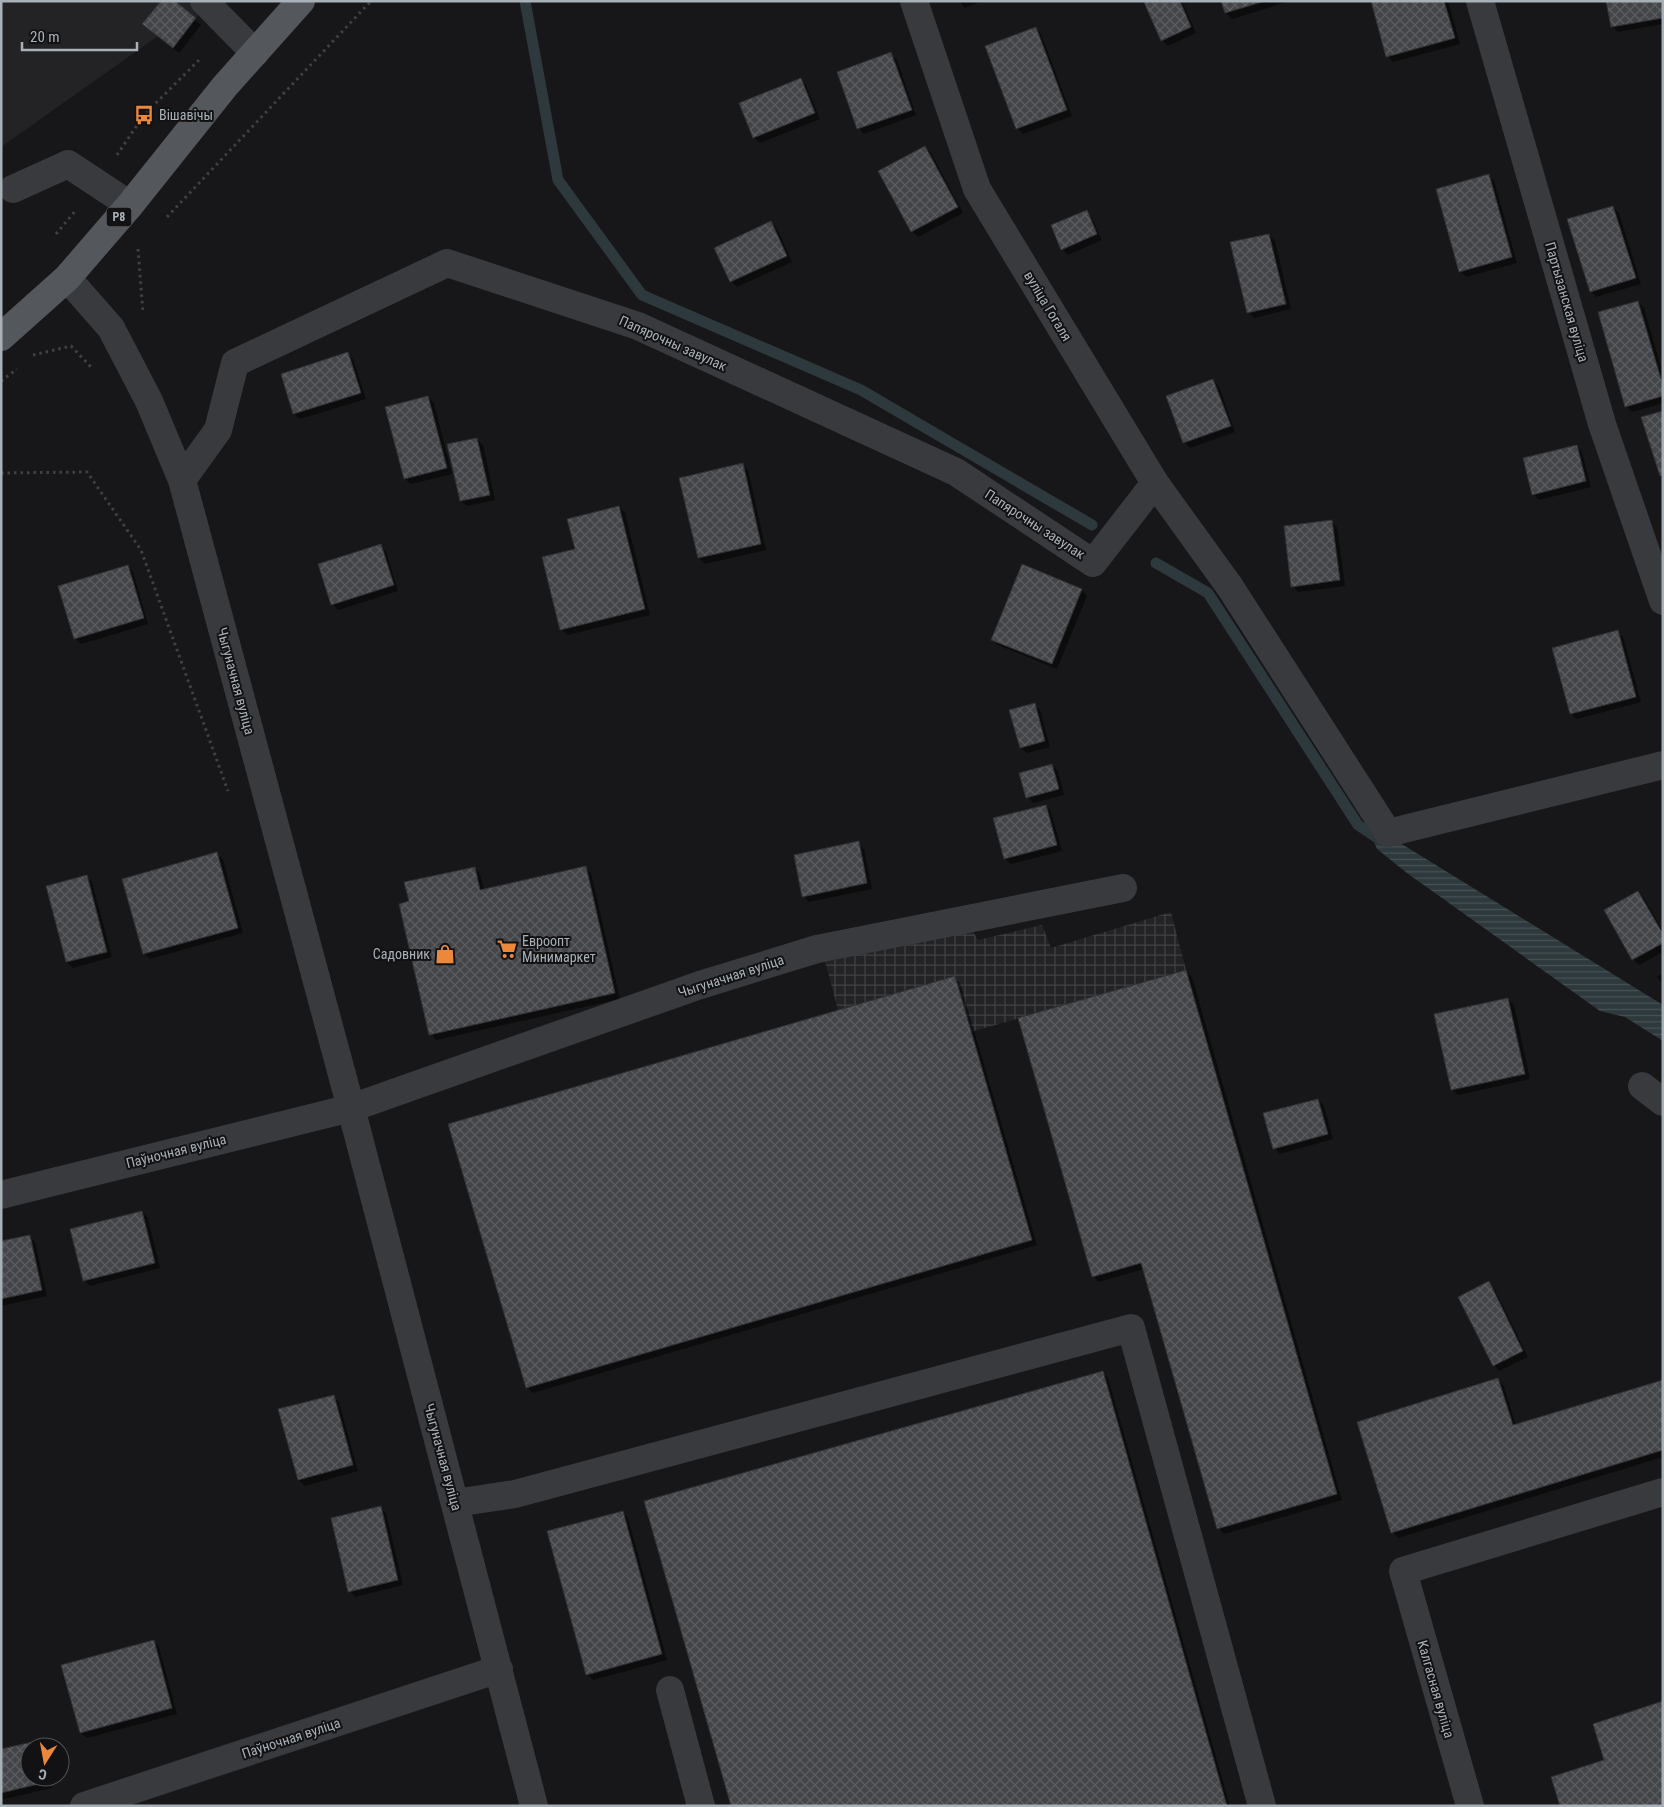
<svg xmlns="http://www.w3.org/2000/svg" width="1664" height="1807" font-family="'Roboto Condensed',sans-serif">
  <defs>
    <pattern id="industrial-grid" width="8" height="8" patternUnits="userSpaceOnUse" patternTransform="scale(1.25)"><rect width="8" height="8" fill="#232326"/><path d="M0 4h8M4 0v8" fill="none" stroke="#404143"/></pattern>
    <pattern id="water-rules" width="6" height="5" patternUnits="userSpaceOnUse" patternTransform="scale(1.25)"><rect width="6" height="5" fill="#2d393c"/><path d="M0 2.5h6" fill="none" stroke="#495356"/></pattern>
    <pattern id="building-cross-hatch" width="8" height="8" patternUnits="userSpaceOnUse" patternTransform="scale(1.25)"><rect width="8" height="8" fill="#434549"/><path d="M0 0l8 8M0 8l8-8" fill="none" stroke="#5b5d61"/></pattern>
  </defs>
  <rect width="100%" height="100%" fill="#171719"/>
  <path fill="#232326" d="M1,1h208l-36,47 -15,-12 -157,111z"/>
  <path fill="url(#industrial-grid)" d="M1171,912l15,58 -215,62 -16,-56 -117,34 -13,-49 144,-36 9,15 64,-15 9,23z"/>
  <path fill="url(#water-rules)" d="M1366,822l297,183v36l-38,-24 -25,-6 -193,-138 -30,-24z"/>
  <path fill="#0007" d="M173,1l28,24 -22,28 -30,-24z
    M959,1h24l-18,7z
    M1149,1h33l14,32 -28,13 -6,-6z
    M1223,1h64v1l-55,17 -6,-6z
    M1372,1h76l12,43 -67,18 -5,-6z
    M1663,1v23l-45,8 -6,-6z
    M1036,28l5,6 31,82 -49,18 -6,-6z
    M891,54l6,6 19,55 -52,19 -5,-6z
    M800,79l6,6 14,34 -60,24 -6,-5 -14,-34z
    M925,147l6,6 32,60 -45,24 -6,-6 -32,-59z
    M1488,175l6,6 23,82 -51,14 -6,-6z
    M1613,207l6,6 22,71 -45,13 -5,-6z
    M1086,212l6,6 10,22 -34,15 -6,-6z
    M771,223l6,5 15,34 -55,25 -6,-6z
    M1269,235l6,6 16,68 -37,9 -6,-6z
    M1638,302l6,6 19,66v29l-31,9 -5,-5 -27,-94z
    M347,354l6,5 13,40 -66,20 -6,-5 -12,-40z
    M1213,380l6,6 16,46 -45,16 -6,-6z
    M428,397l6,6 18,71 -41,10 -6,-5z
    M477,439l6,6 12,55 -28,6 -6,-5z
    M1576,446l6,6 9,35 -52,13 -6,-6z
    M742,465l6,5 18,80 -61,14 -6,-6z
    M619,507l6,6 25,102 -83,20 -6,-6 15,-79z
    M1331,521l6,6 8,59 -47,6 -5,-6z
    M380,546l6,5 12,40 -60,19 -5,-6z
    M127,566l6,6 15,52 -67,20 -6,-6z
    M1082,590l5,6 -30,73 -59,-24 -6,-5z
    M1617,632l6,5 18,65 -64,17 -6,-5z
    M1034,704l6,6 10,37 -23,6 -6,-5z
    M1052,765l6,6 6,24 -31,8 -5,-6z
    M1046,806l5,6 11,39 -51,13 -6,-5 -10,-40z
    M858,843l6,6 8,40 -63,13 -5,-6z
    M217,854l6,6 20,73 -93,26 -6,-6z
    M585,867l6,6 29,126 -184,41 -5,-6 -20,-132 64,-34 5,6 4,16z
    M86,876l6,6 20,75 -39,11 -6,-6 -20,-75z
    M1638,892l6,6 19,33v21l-24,13 -6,-6z
    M1186,971l6,6 150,523 -118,34 -6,-6 -74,-259 -45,13 -6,-6z
    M1663,973v12l-6,-8z
    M954,978l6,5 77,262 -504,148 -6,-6z
    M1508,999l6,6 16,74 -72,16 -5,-5 -17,-75z
    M1318,1100l6,6 9,33 -53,15 -6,-6z
    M142,1212l6,6 12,50 -70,18 -6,-6z
    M29,1236l6,6 12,54 -46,10v-63z
    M1488,1283l6,5 34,69 -29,14 -5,-6z
    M1102,1372l6,6 122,428h-497z
    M1498,1380l6,6 12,40 147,-45v76l-265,81 -5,-6z
    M333,1396l6,6 19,69 -53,15 -6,-6 -19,-70z
    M380,1508l6,5 17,72 -48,12 -5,-6z
    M622,1512l6,6 39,142 -74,20 -5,-5 -39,-143z
    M154,1641l5,6 18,67 -90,24 -6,-5z
    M37,1742l5,5h-12v30h20l2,11 -51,12v-49z"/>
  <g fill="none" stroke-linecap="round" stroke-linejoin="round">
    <path stroke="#2d393c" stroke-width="11" d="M525,1l33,179 84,115 219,95 231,135
      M1156,563l52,30 150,232 24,16"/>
  </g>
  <path fill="url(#building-cross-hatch)" stroke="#313235" d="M161,1h14l21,17 -23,30 -31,-24z
    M1146,1h34l11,26 -30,14 -17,-39z
    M1221,1h44l-40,12z
    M1371,1h73l11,37 -69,19z
    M1606,1h57v17l-52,9z
    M1036,27l31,83 -51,19 -31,-83z
    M891,52l21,58 -55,19 -20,-57z
    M801,78l14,35 -62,25 -14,-35z
    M925,146l33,61 -47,25 -33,-61z
    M1489,174l23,83 -53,15 -23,-83z
    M1613,206l23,72 -46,14 -23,-73z
    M1087,210l10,24 -36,16 -10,-25z
    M771,221l16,35 -57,26 -16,-34z
    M1269,234l17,70 -39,9 -17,-71z
    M1638,301l25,85v10l-38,11 -27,-95z
    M348,352l13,41 -68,21 -12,-40z
    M1213,379l18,47 -48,17 -17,-47z
    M428,396l19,72 -43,11 -19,-72z
    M1663,411v64l-3,1 -19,-59z
    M477,438l13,57 -30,6 -13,-57z
    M1577,445l9,36 -54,14 -9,-37z
    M743,463l18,81 -63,14 -19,-80z
    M619,506l26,103 -85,21 -18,-73 33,-8 -8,-30z
    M1332,520l8,60 -49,7 -7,-61z
    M381,544l13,41 -63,20 -13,-41z
    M1022,564l60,25 -30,75 -61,-24z
    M128,565l16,53 -70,21 -16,-53z
    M1618,630l18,67 -66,17 -18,-66z
    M1035,703l10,38 -25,7 -11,-38z
    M1052,764l7,25 -33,9 -7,-25z
    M1046,805l11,40 -53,14 -11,-41z
    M859,841l8,42 -65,14 -8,-42z
    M217,852l21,76 -95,26 -21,-75z
    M586,866l29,127 -186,42 -30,-131 10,-3 -5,-19 71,-15 5,23z
    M87,875l20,77 -41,10 -20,-76z
    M1638,891l25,43v9l-31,17 -28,-50z
    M1186,970l151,524 -120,35 -76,-266 -49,14 -74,-259z
    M955,976l77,264 -506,148 -78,-264z
    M1508,998l17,76 -74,16 -17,-76z
    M1318,1099l10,35 -55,15 -10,-36z
    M142,1211l13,52 -72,18 -13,-52z
    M30,1235l12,55 -41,9v-58z
    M1489,1281l34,70 -30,15 -35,-69z
    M1103,1371l124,435h-496l-87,-305z
    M1498,1378l15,47 150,-45v70l-272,83 -34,-111z
    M334,1395l19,70 -55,15 -20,-71z
    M381,1506l17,74 -50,12 -17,-74z
    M623,1511l39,143 -76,21 -39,-144z
    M154,1640l18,68 -92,25 -19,-68z
    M1663,1701v105h-103l-9,-29 53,-17 -11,-36z
    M37,1741l2,6h-9v30h16l1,5 -46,11v-44z"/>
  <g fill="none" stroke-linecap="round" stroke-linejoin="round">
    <path stroke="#3e4145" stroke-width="3" stroke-dasharray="2.5 4" stroke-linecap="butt" d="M144,115l10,7
      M117,155l27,-40 57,-57
      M167,217l204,-216
      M56,234l20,-24
      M138,249l5,64
      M33,355l38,-9 20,21
      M1,381l16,-12
      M1,473l86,-1 54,78 87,241"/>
    <path stroke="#383a3e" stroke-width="28" d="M204,1l51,52
      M914,1l63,188 178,294 75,104 158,246 275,-68
      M1480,1l122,423 61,177
      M13,189l55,-25 62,41
      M67,278l44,50 38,73 33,79 169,628 183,698
      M182,480l36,-50 17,-67 212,-100 191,63 318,146 137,91 62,-80
      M1642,1086l21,16
      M1,1195l350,-87 349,-123 117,-36 306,-61
      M455,1503l60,-9 616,-166 131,478
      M670,1690l31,116
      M84,1806l415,-137
      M1470,1806l-67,-235 260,-79"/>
    <path stroke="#54585d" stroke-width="28" d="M1,337l66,-59 63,-73 95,-119 76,-85"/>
  </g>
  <defs>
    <symbol id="bus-bare" viewBox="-9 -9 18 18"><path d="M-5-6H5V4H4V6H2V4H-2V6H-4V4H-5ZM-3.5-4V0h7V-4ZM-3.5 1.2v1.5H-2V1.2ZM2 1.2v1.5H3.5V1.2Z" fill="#ed883b" stroke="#121214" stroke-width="2.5" paint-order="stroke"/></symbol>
    <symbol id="supermarket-bare" viewBox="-9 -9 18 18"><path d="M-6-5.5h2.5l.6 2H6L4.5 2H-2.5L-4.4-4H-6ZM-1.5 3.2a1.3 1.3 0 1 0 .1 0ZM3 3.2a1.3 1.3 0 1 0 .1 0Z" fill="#ed883b" stroke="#121214" stroke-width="2.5" paint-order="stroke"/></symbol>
    <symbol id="shop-bare" viewBox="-9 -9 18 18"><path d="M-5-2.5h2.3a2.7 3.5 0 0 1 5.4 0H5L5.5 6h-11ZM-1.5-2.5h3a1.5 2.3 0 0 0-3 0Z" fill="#ed883b" stroke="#121214" stroke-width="2.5" paint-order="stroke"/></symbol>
  </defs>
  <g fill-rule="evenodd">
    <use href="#bus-bare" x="130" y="101" width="28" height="28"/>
    <use href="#supermarket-bare" x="493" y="935" width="28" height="28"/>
    <use href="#shop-bare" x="431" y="940" width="28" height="28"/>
  </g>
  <g text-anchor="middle" stroke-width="4" stroke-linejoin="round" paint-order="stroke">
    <rect fill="#121214" stroke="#7c8187" stroke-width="1" x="106.5" y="207.5" width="25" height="19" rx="4"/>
    <g font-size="12" font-weight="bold" fill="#a9b1b8">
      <text x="119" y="221">Р8</text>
    </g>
    <g font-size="14" fill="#a9b1b8" stroke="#121214" text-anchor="start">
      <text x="159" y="120">Вішавічы</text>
      <text x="522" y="946">Евроопт<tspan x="522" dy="16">Минимаркет</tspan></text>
      <text x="430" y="959" text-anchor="end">Садовник</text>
    </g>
    <g font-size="14" fill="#a9b1b8" stroke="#121214">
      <text transform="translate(1567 302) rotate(74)" y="5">Партызанская вуліца</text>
      <text transform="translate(1048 306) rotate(59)" y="5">вуліца Гогаля</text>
      <text transform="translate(673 343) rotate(24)" y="5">Папярочны завулак</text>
      <text transform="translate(1035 524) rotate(33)" y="5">Папярочны завулак</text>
      <text transform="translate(236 681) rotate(75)" y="5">Чыгуначная вуліца</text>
      <text transform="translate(731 976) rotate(-18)" y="5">Чыгуначная вуліца</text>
      <text transform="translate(176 1151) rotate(-14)" y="5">Паўночная вуліца</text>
      <text transform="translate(443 1457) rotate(75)" y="5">Чыгуначная вуліца</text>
      <text transform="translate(1436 1689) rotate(74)" y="5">Калгасная вуліца</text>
      <text transform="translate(291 1738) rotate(-18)" y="5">Паўночная вуліца</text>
    </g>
  </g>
  <rect width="1664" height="1807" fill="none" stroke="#a9b1b8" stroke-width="5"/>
  <g transform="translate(45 1762) rotate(191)"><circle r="24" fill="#121214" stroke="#4e5256"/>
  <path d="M0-4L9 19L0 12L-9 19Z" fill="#ed883b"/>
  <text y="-8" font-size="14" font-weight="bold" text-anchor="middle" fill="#a9b1b8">С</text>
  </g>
  <path d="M22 42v8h115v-8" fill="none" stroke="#a9b1b8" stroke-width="2.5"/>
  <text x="30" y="42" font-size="15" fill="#a9b1b8" stroke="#121214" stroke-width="4" paint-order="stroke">20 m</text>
</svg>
